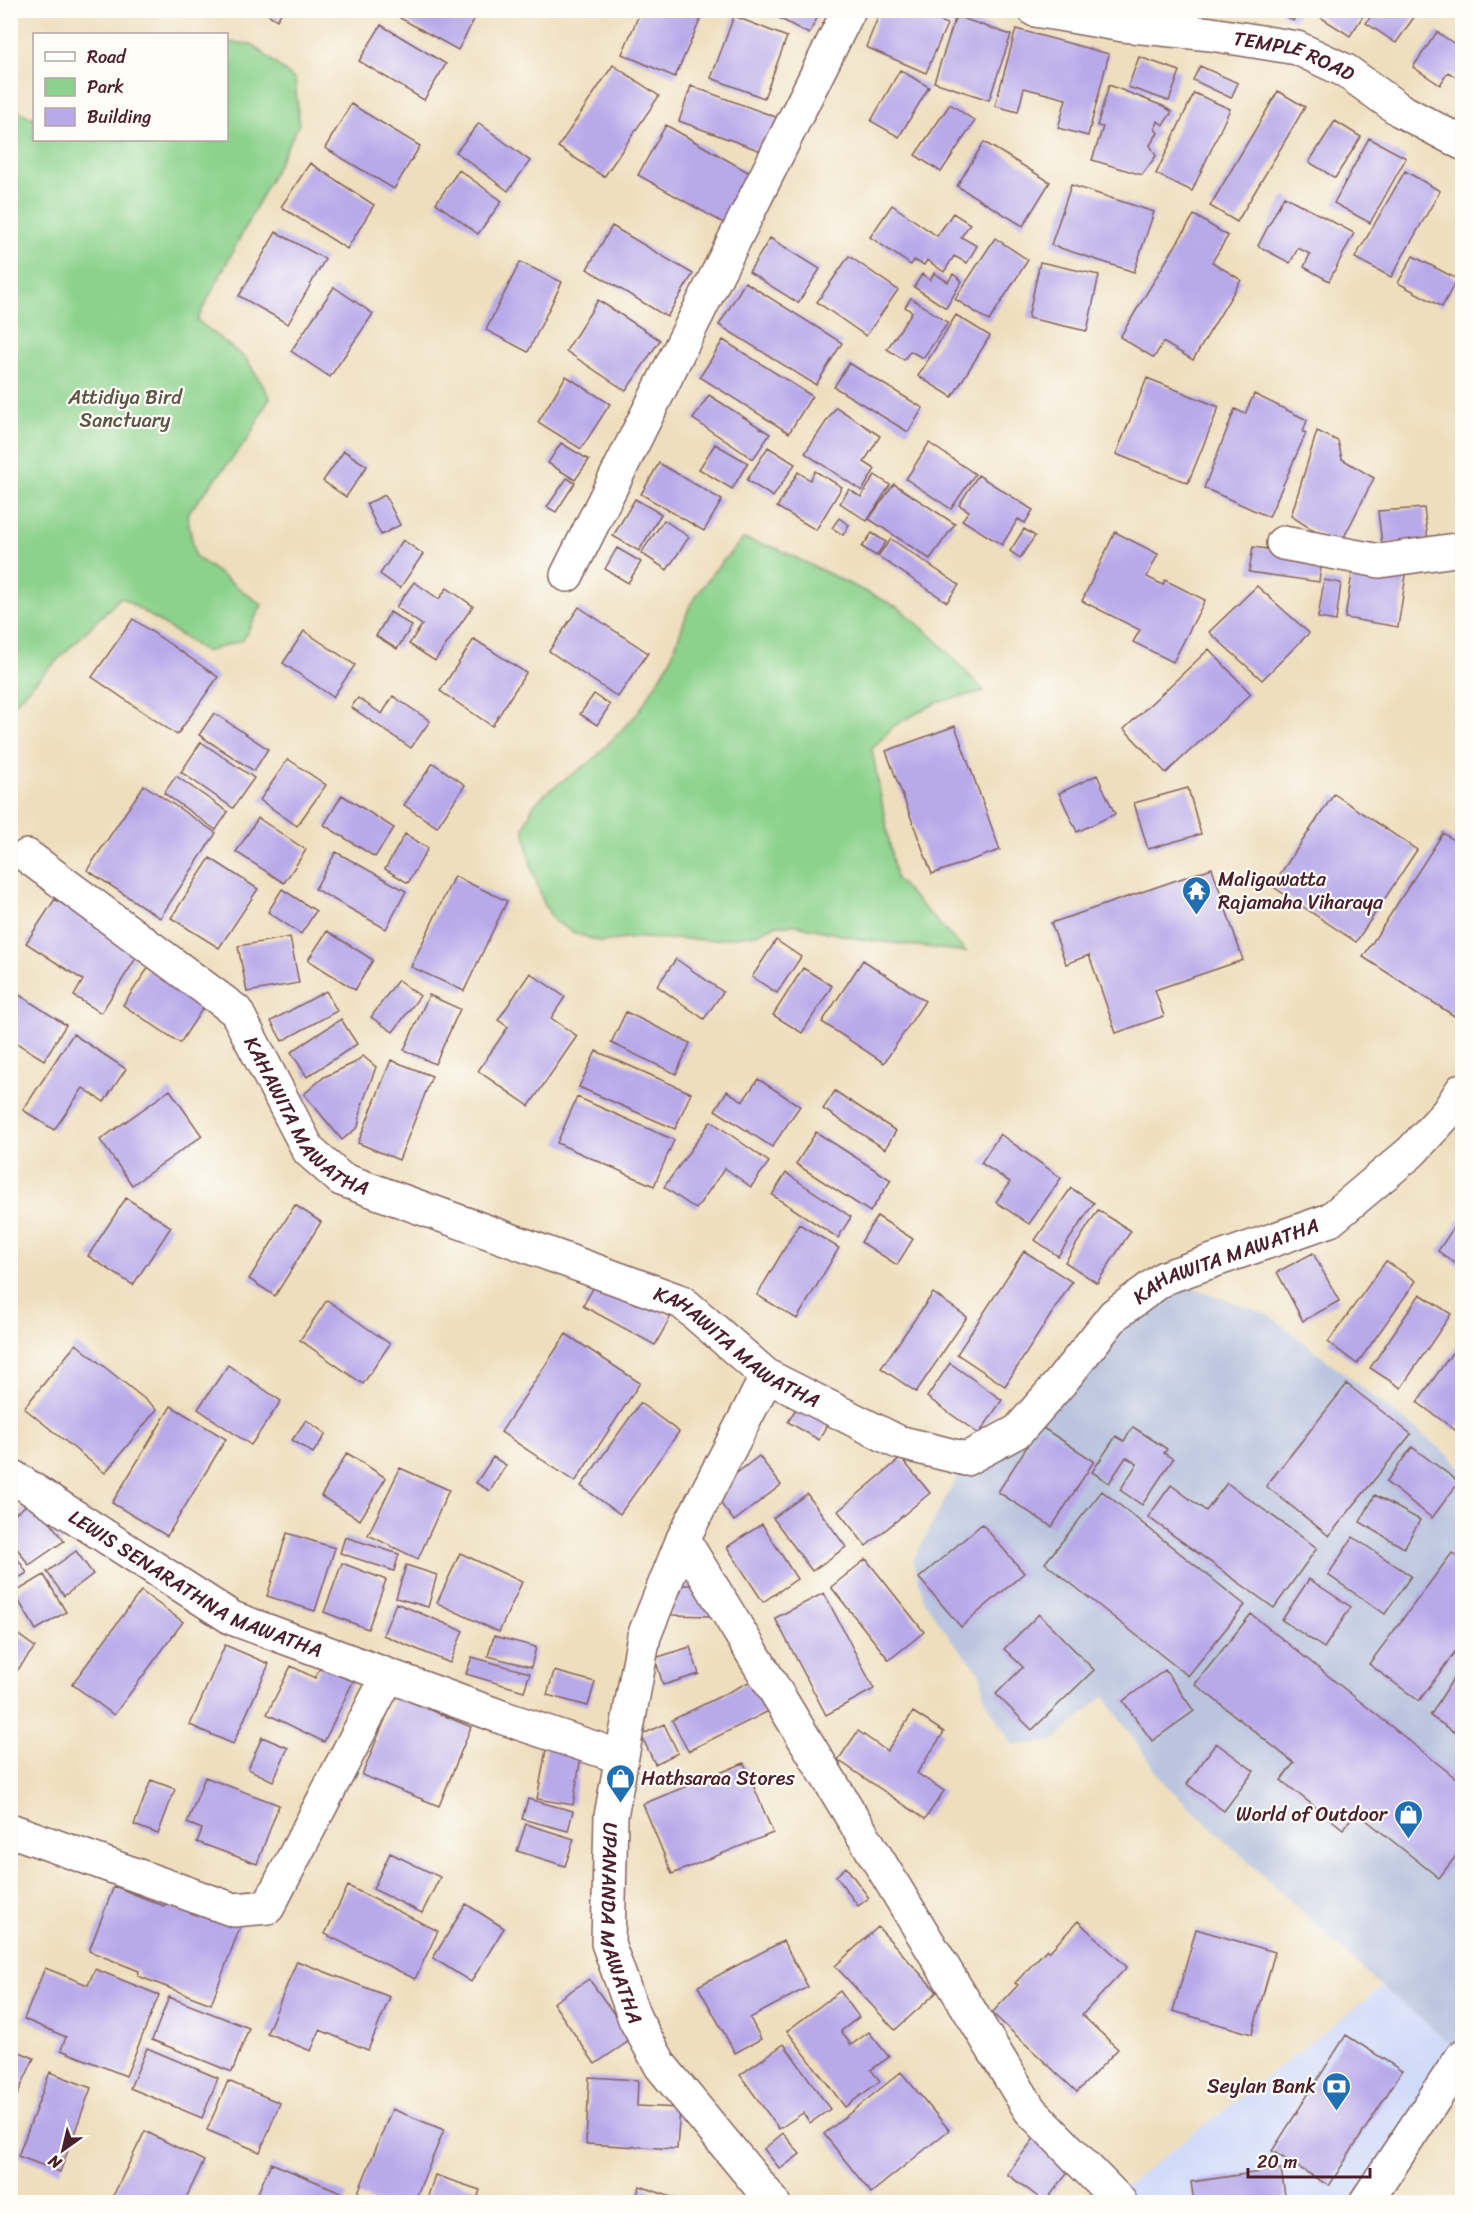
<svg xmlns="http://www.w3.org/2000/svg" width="1473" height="2213" font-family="Sriracha,sans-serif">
  <rect width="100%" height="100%" fill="#fdfcf7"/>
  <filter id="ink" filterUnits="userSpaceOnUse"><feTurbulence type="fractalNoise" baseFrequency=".0167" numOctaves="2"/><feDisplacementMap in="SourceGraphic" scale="12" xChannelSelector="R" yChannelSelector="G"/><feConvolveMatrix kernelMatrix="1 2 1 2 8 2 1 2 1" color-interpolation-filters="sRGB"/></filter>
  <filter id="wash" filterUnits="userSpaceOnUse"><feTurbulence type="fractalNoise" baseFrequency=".008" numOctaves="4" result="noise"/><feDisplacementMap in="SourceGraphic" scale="24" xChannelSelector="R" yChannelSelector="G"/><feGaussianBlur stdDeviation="1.35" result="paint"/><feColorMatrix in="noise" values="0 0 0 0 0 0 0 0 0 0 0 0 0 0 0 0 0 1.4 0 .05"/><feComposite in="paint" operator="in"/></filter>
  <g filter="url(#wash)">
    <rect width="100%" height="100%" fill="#eedebd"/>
    <path fill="#d0daf9" d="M1382,1987l80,66 -96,149h-276l23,-6z"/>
    <path fill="#bac4de" d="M1164,1278l105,37 181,141 12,13v584l-80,-66 -218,-204 -60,-87 -52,46 -39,3 -27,-43 -6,-30 -29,-33 -26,-37 -12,-41 53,-102z"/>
    <path fill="#8cd28c" stroke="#6b785c" stroke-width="1.5" d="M227,42l25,2 43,36 4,44 -102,196 49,39 24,38 -22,42 -61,75 8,42 67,49 -19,35 -37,12 -85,-55 -110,109v-599l21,11 2,-2v24h192z
      M743,539l33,9 123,60 34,29 51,54 -46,11 -43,23 -23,24 24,130 70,73 -107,-13 -63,-14h-20l-20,9 -41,6 -81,-2 -34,4 -27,-10 -19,-11 -10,-17 -13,-38 -7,-38 9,-22 15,-15 44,-30 46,-48 32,-52 20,-56 24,-34z"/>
    <g id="blocks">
      <path fill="#b8a9e9" d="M261,10h22l-6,10z
        M405,10h71l2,2 -20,38 -58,-32z
        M641,10h49l12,6 -27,61 -53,-23z
        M764,10h57l-12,24z
        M881,10h34l32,14 -21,49 -60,-26z
        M1277,10h23l-7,11z
        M1320,10h47l-17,26 -33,-21z
        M1375,10h44l-23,33 -30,-20z
        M734,16l53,21 -23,61 -53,-20z
        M956,16l55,19 -22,65 -55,-18z
        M381,25l65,39 -22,36 -65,-39z
        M1016,29l93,25 -21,82 -30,-8 8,-29 -42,-11 -6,24 -23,-6z
        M1437,32l25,17v32l-14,-9 -8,13 -27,-18z
        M1139,57l41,14 -11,30 -41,-14z
        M613,65l46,31 -55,81 -46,-30z
        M1200,66l38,17 -7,15 -38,-18z
        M900,70l29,17 -30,50 -28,-16z
        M1109,85l54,21 9,6 -9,13 -5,-4 -3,8 3,4 -8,12 6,11 -14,19 -50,-15 11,-33 -6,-1z
        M691,86l93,34 -12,35 -93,-34z
        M1278,91l27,16 -68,115 -27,-16z
        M1194,93l36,16 -38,82 -36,-17z
        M351,104l69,42 -26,43 -69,-41z
        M950,104l25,17 -34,51 -26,-17z
        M1335,121l26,16 -26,41 -26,-16z
        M479,123l51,38 -22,30 -52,-39z
        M666,125l89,51 -28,49 -89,-50z
        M1369,138l37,20 -36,65 -36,-20z
        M984,142l66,40 -27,44 -66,-40z
        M310,163l64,42 -27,44 -66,-42z
        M459,170l43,31 -24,33 -42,-31z
        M1405,171l35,20 -49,86 -36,-19z
        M1071,185l83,27 -20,60 -83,-27z
        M1284,196l70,37 -25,48 -25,-14 6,-13 -12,-6 -8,15 -32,-17z
        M892,205l45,31 16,-23 17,11 -9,13 16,9 -10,17 -13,-7 -10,16 -17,-12 -3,5 -10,-5 -3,5 -41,-28z
        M1194,215l34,21 -16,26 29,18 -48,80 -30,-18 -9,16 -34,-21z
        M612,226l81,48 -26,43 -80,-48z
        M276,232l49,27 -37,65 -49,-28z
        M770,238l50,31 -22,34 -49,-31z
        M995,238l33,22 -39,61 -34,-22z
        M849,256l49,34 -32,46 -49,-34z
        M1413,256l44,23 -15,28 -44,-24z
        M520,262l42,20 -34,70 -42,-22z
        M1040,262l59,13 -12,56 -59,-13z
        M934,273l14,9 5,-8 9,7 -16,27 -32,-21 8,-13 8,6z
        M745,282l97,61 -26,42 -97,-60z
        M334,287l39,27 -43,63 -39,-26z
        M911,298l37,25 -25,35 -13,-7 -6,9 -17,-11 25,-37 -7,-5z
        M598,300l62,40 -34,51 -60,-40z
        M956,315l34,21 -38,61 -34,-21z
        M723,340l89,56 -23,37 -89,-56z
        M849,363l74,45 -15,24 -74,-45z
        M566,376l44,28 -29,45 -43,-27z
        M1147,378l72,29 -31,76 -72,-29z
        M1254,394l53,26 -4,12 3,1 -37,84 -65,-29 31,-79 10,5z
        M709,395l61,39 -17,25 -60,-40z
        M836,407l44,29 -16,26 11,7 -13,22 -57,-38z
        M1317,431l21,10 4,18 32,19 -35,69 -48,-31z
        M561,443l28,17 -14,20 -27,-17z
        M929,443l46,31 -24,35 -45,-30z
        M715,444l33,19 -16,26 -33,-20z
        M768,447l27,17 -22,33 -26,-17z
        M344,451l23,15 -21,31 -23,-16z
        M659,463l63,37 -18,31 -63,-37z
        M815,471l27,16 -26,43 -39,-23 21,-35 12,8z
        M875,475l15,10 -23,36 -27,-18 9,-14 12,8z
        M978,475l55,35 -8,13 -7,-4 -16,26 -40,-25 7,-9 -10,-6z
        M567,478l8,5 -19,29 -9,-5z
        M894,484l61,40 -25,35 -61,-40z
        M385,495l15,30 -19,10 -15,-31z
        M635,499l26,15 -22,37 -26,-15z
        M1424,508l4,32 -46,4 -4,-33z
        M839,518l10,7 -6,10 -11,-7z
        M664,520l25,17 -22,33 -26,-17z
        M1024,529l11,7 -15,22 -10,-7z
        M1115,532l43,22 -11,23 16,8 2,-5 40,20 -32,62 -40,-20 7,-12 -58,-29z
        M872,533l14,9 -10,14 -14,-9z
        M891,539l68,46 -12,17 -69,-46z
        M403,540l20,14 -23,34 -20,-14z
        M1253,547l69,10 -3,25 -70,-10z
        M617,548l24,14 -13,21 -23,-14z
        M1354,561l53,8 -9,58 -53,-9z
        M1324,580l17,3 -5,38 -18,-3z
        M414,582l25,17 8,-11 26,18 -38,55 -26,-17 13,-19 -26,-18z
        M1257,586l52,47 -47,47 -53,-48z
        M579,607l69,46 -30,44 -69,-46z
        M390,612l22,14 -15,23 -21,-13z
        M133,619l85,58 -41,58 -85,-58z
        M304,631l51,34 -22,32 -50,-34z
        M474,639l52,34 -34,53 -52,-35z
        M1209,649l42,45 -85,79 -42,-44z
        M594,694l16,11 -13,20 -17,-11z
        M393,696l37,25 -19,27 -60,-41 7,-9 24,16z
        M214,713l54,36 -14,22 -55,-36z
        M955,726l45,124 -68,24 -46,-123z
        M201,742l53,36 -21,30 -52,-36z
        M288,759l38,26 -29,41 -37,-26z
        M433,763l32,22 -28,42 -33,-22z
        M1097,775l18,39 -38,18 -18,-39z
        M176,776l52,36 -12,18 -52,-37z
        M144,785l72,48 -56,85 -73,-48z
        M1188,788l13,46 -53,15 -14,-46z
        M1334,794l83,56 -61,92 -84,-56z
        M342,795l52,33 -19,29 -51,-32z
        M258,818l48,32 -22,33 -48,-31z
        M1443,833l19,13v175l-99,-64z
        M405,834l23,14 -20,35 -23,-14z
        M336,852l70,39 -20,38 -71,-40z
        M210,858l48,31 -39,59 -48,-30z
        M1212,868l31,92 -88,30 9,26 -48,17 -27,-78 -23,9 -15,-41z
        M454,876l53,25 -43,90 -53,-24z
        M282,889l34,22 -15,23 -33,-22z
        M55,899l85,53 -39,61 -27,-17 9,-16 -57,-37z
        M327,931l46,29 -18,30 -47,-30z
        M290,937l9,46 -52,9 -9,-46z
        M776,940l25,17 -24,36 -25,-16z
        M676,959l47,33 -19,27 -47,-33z
        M863,960l62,41 -41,62 -62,-41z
        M153,961l56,38 -29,44 -57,-38z
        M803,968l29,18 -30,47 -29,-18z
        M530,973l35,24 -14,21 26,18 -48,70 -51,-35 30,-44 -10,-7z
        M398,980l22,16 -27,36 -22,-15z
        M10,989l56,36 -22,35 -34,-21z
        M326,991l11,20 -55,30 -11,-20z
        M429,995l31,14 -25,55 -31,-14z
        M626,1012l64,31 -14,31 -65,-31z
        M341,1019l16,25 -50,33 -16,-25z
        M73,1034l53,35 -22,33 -21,-14 -29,42 -31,-20z
        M596,1051l95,42 -16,36 -96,-42z
        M363,1056l13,11 -14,38 -4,22 -16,13 -38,-46 20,-17 30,-14z
        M391,1060l41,16 -33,84 -41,-17z
        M758,1079l42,27 -28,41 -57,-37 12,-19 16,10z
        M170,1090l32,46 -70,49 -32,-45z
        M835,1091l61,40 -11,18 -62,-40z
        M577,1097l97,43 -20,46 -97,-43z
        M711,1121l58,41 -18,25 -26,-19 -29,41 -32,-22z
        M816,1132l75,48 -21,32 -74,-48z
        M1000,1134l61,44 -32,46 -33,-22 14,-20 -29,-19z
        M786,1173l65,44 -13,21 -66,-43z
        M1071,1188l23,15 -36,53 -23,-16z
        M126,1198l45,29 -38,58 -45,-29z
        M295,1205l26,17 -46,74 -26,-17z
        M1098,1210l33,21 -34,52 -32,-21z
        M1462,1215v53l-24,-17z
        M877,1216l36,23 -16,26 -36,-23z
        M799,1224l40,24 -42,71 -40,-24z
        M1024,1251l48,31 -67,104 -48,-32z
        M1313,1253l26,48 -36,20 -26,-49z
        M1386,1261l30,20 -59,83 -29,-22z
        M599,1278l72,38 -16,29 -72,-39z
        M933,1293l34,24 -51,75 -35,-24z
        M1420,1294l31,20 -50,74 -31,-20z
        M327,1300l63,44 -27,40 -63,-44z
        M566,1334l74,49 -65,99 -74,-50z
        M1462,1339v81l-7,10 -38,-28z
        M76,1344l81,65 -52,64 -81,-65z
        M950,1363l52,37 -23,34 -52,-37z
        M228,1365l53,36 -30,44 -53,-36z
        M1347,1384l64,50 -82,102 -63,-50z
        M640,1403l39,29 -59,82 -39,-28z
        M798,1405l30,17 -9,18 -31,-18z
        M171,1406l55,33 -59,97 -55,-33z
        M306,1420l20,14 -13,19 -21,-13z
        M1040,1426l54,35 -42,66 -54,-35z
        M1133,1427l34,22 -3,4 9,6 -31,46 -22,-15 17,-26 -11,-7 -17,26 -17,-11 24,-36 8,5z
        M1412,1447l47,35 -27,36 -46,-36z
        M347,1453l39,25 -26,42 -39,-24z
        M759,1456l22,29 -47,36 -22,-29z
        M493,1457l13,8 -16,26 -14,-8z
        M901,1458l29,35 -64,53 -28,-35z
        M400,1468l49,22 -31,69 -50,-24z
        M1227,1483l90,65 -43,60 -126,-91 23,-32 35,26z
        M1102,1491l143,114 -57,71 -143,-113z
        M807,1494l39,53 -34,24 -39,-53z
        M1375,1495l45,25 -16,28 -44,-26z
        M34,1500l30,41 -35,24 -19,-26v-22z
        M762,1524l35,55 -34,23 -36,-55z
        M982,1524l42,49 -63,54 -42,-49z
        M287,1533l48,15 -20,63 -48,-15z
        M345,1537l54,17 -5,17 -54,-18z
        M1353,1537l58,39 -26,38 -57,-39z
        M10,1547l17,26 -17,10z
        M76,1551l17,23 -29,22 -17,-24z
        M460,1553l62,29 -23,50 -62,-29z
        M1452,1553l10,7v82l-43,59 -50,-37z
        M866,1559l58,73 -35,28 -58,-73z
        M342,1563l44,17 -18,49 -44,-17z
        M406,1565l31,10 -9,32 -32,-9z
        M44,1575l22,37 -30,18 -22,-37z
        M1309,1579l42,28 -27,41 -42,-28z
        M670,1585h39v31l-39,-1z
        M141,1591l42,31 -69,93 -42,-31z
        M824,1593l50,96 -48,26 -51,-97z
        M396,1603l67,28 -13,32 -67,-28z
        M1039,1614l55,56 -62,60 -36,-36 27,-27 -19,-18z
        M1251,1614l211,169v65l-23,30 -83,-66 -13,17 -62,-49 13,-17 -99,-79z
        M10,1629l25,18 -25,33z
        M494,1636l42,11 -5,20 -43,-11z
        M225,1645l44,19 -36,80 -43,-19z
        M690,1647l9,27 -36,11 -8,-27z
        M326,1656l32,15 -34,71 -57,-28 24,-48 24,12z
        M472,1657l58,16 -6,18 -58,-17z
        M1462,1664v59l-6,10 -26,-17z
        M1165,1670l29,41 -42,30 -29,-40z
        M554,1671l41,11 -7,24 -41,-11z
        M757,1678l16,31 -85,42 -16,-31z
        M395,1695l76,32 -32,79 -77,-31z
        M913,1712l31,20 -27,41 27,18 -19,28 -87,-59 20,-29 29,20z
        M664,1724l14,29 -23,11 -14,-29z
        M262,1737l26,11 -15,33 -25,-12z
        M1216,1743l38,28 -30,40 -37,-27z
        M547,1744l35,6 -9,55 -36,-6z
        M744,1763l29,70 -101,41 -29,-70z
        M205,1777l74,28 -22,59 -60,-22 5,-13 -15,-6z
        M151,1780l24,9 -17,45 -24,-9z
        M528,1799l45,12 -5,20 -46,-12z
        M526,1824l48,15 -9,27 -48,-15z
        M390,1853l50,24 -18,36 -49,-24z
        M846,1867l23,31 -11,8 -22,-30z
        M114,1886l50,20 5,-12 73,28 -31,82 -73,-28 1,-5 -50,-20z
        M348,1886l90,45 -23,48 -90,-45z
        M466,1904l38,24 -33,54 -38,-24z
        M1078,1921l49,46 -45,48 36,34 -41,43 -85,-79 26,-28 -3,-2 32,-34 2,3z
        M878,1927l59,65 -42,38 -60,-64z
        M1196,1929l79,23 -23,82 -79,-23z
        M783,1941l25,46 -58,31 11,21 -26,14 -37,-67z
        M297,1961l93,36 -22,53 -48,-20 -9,21 -44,-18z
        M45,1968l43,17 7,-16 64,26 -33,81 -65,-26 5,-13 -42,-18z
        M589,1979l43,60 -37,25 -42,-61z
        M840,1991l19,26 -18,14 10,14 18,-13 20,25 -18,13 9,11 -35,26 -58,-76z
        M169,1997l80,31 -17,44 -80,-32z
        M1346,2035l56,36 -73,115 -57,-35z
        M784,2044l46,65 -20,14 -7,-10 -24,16 -39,-54z
        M10,2048l24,10 -24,53z
        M147,2048l71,30 -16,40 -72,-30z
        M50,2072l41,16 -31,84 -42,-16z
        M901,2072l48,58 -78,63 -47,-59z
        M589,2077l49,3 -1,26 43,2 -3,41 -91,-5z
        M228,2081l52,22 -20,49 -53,-22z
        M392,2109l52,21 -30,72h-38l-19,-7z
        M145,2131l59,30 -20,41h-74z
        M783,2133l17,21 -20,15 -16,-20z
        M1036,2136l38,29 -29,37 -38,-28z
        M271,2163l77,32 -3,7h-91z
        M1281,2169l5,33h-92l-3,-20z
        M435,2175l45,15 -4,12h-50z
        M640,2186l45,16h-51z"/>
    </g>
  </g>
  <g filter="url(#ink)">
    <use href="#blocks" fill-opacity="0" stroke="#83625e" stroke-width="1.5"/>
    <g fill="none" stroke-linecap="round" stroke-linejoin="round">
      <defs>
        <g id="minor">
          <path id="s1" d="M1035,10l88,15 88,9 86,14 49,23 54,39 62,33"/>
          <path d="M1283,543l97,18 82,-12"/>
          <path d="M567,575l282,-565"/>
          <path id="s2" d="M27,856l209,155 73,140 32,28 341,123 85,74 131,66 68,17 52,-28 42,-48 54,-68 50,-37 166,-58 81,-68 36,-39 15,-23"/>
          <path id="s3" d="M767,1376l-84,163 -39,97 -33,180 -3,127 27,76 26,47 112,136"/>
          <path id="s4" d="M10,1475l222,143 272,100 117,39"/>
          <path d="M683,1539l347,571 90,92"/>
          <path d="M10,1830l224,80 34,-3 120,-231"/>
        </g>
        <path id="major" d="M1366,2202l96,-145"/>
      </defs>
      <use href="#minor" stroke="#83625e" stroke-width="36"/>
      <use href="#major" stroke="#83625e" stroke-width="36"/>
      <use href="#minor" stroke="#fff" stroke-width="33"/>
      <use href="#major" stroke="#fff" stroke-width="33"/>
    </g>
  </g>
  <defs>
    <symbol id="temple-pin" viewBox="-11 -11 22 30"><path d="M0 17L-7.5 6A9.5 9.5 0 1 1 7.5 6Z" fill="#1f6fb2" stroke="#fdfcf7"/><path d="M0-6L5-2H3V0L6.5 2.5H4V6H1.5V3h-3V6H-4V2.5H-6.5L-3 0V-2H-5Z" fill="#fff"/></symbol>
    <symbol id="shop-pin" viewBox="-11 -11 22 30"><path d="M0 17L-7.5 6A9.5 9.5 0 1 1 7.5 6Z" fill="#1f6fb2" stroke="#fdfcf7"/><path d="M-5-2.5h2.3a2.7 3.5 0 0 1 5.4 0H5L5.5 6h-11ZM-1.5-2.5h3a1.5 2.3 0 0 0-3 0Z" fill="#fff"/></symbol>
    <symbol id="bank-pin" viewBox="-11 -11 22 30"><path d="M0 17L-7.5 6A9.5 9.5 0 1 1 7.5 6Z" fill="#1f6fb2" stroke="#fdfcf7"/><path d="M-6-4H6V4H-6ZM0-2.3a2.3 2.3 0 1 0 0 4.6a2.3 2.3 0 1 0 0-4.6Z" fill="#fff"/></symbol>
  </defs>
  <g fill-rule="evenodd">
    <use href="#temple-pin" x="1180" y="874" width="33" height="45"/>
    <use href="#shop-pin" x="604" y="1762" width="33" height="45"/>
    <use href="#shop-pin" x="1392" y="1798" width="33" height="45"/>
    <use href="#bank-pin" x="1320" y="2070" width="33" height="45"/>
  </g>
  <g text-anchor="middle" stroke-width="4.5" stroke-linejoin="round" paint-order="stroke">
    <g font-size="20" fill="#4a1f2b" stroke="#fdfcf7">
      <text dy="7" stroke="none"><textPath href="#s1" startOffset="264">TEMPLE ROAD</textPath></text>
      <text dy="7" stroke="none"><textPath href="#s2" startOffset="390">KAHAWITA MAWATHA</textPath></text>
      <text dy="7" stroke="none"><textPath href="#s2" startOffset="1488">KAHAWITA MAWATHA</textPath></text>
      <text dy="7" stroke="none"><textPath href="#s2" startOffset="894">KAHAWITA MAWATHA</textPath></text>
      <text dy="7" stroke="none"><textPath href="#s4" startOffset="216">LEWIS SENARATHNA MAWATHA</textPath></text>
      <text dy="7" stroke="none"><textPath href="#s3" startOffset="580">UPANANDA MAWATHA</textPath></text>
    </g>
    <g font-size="20" fill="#5e5548" stroke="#fdfcf7">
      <text x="125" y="404">Attidiya Bird<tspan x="125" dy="23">Sanctuary</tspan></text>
    </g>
    <g font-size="20" fill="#4a1f2b" stroke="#fdfcf7" text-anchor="start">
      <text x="1218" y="886">Maligawatta<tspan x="1218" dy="23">Rajamaha Viharaya</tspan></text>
      <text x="641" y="1785">Hathsaraa Stores</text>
      <text x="1387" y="1821" text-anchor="end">World of Outdoor</text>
      <text x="1316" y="2093" text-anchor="end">Seylan Bank</text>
    </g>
  </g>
  <rect width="1473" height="2213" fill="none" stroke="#fdfcf7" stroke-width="36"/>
  <rect x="33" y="33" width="195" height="108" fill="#fdfcf7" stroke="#b5a4a5" stroke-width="1.5"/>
  <rect x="45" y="52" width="30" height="9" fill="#ffffff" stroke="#b5a4a5" stroke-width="1.5"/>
  <text x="87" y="63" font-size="18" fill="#4a1f2b">Road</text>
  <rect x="45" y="78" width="30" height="18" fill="#8cd28c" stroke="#b5a4a5" stroke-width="1.5"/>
  <text x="87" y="93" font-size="18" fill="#4a1f2b">Park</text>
  <rect x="45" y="108" width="30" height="18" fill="#b8a9e9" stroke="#b5a4a5" stroke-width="1.5"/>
  <text x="87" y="123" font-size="18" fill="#4a1f2b">Building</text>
  <g transform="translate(63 2150) rotate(214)" stroke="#fdfcf7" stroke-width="4.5" paint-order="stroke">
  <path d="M0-4.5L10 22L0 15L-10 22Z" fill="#4a1f2b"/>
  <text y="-9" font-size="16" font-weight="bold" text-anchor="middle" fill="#4a1f2b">N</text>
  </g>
  <path d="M1248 2168v9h122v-9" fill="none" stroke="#4a1f2b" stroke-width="3"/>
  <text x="1257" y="2168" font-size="18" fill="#4a1f2b" stroke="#fdfcf7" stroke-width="4.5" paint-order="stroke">20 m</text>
</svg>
